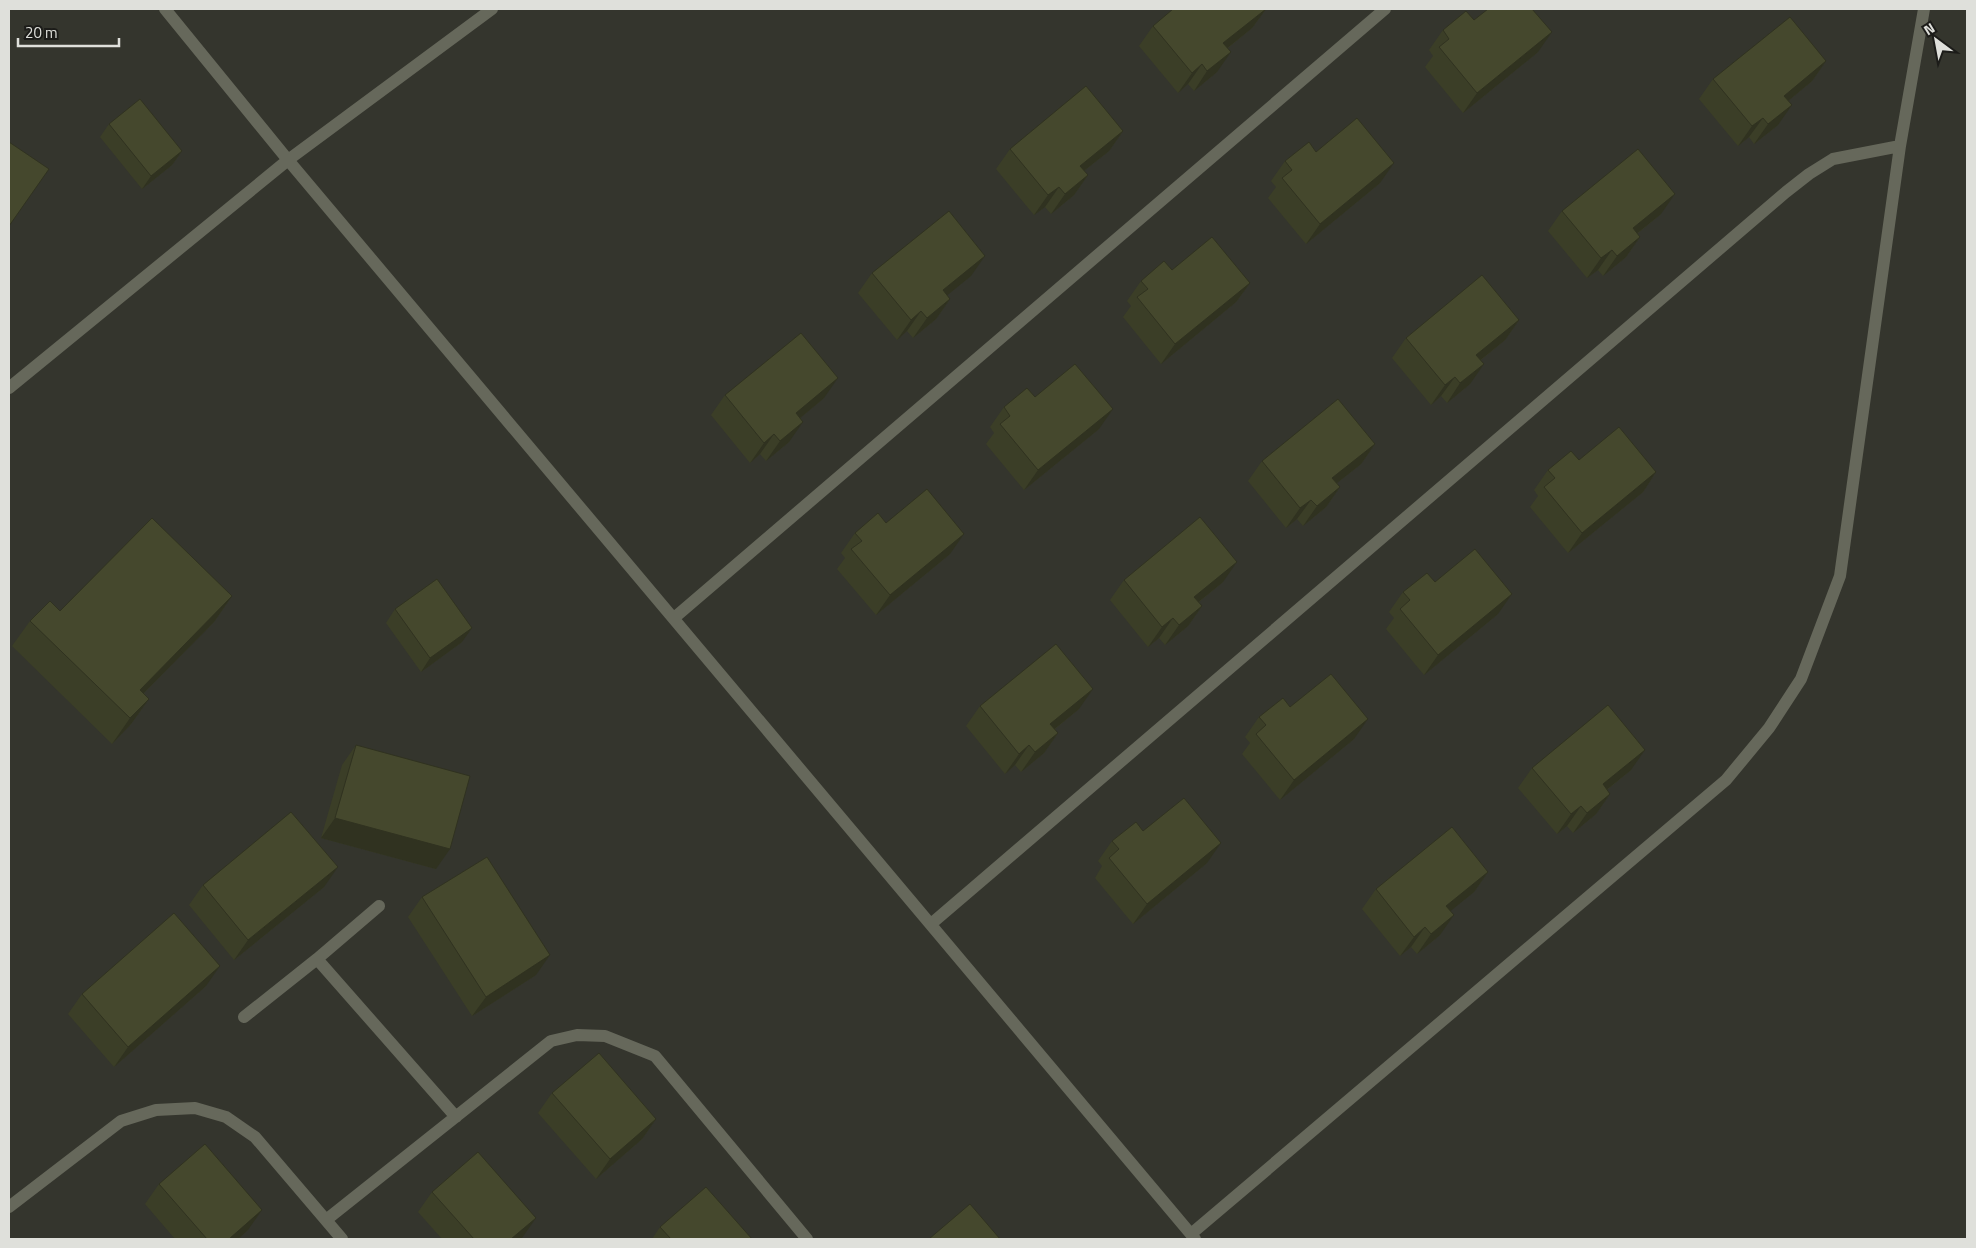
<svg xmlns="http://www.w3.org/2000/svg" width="1976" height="1248" font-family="'Titillium Web',sans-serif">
  <rect width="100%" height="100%" fill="#34352d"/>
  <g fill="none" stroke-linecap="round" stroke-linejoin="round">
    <path stroke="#66685b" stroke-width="12" d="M165,9l123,151 907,1079
      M9,388l279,-228 204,-151
      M674,618l711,-609
      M931,924l855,-732 23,-18 24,-15 67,-13
      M317,959l139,158
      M244,1017l73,-58 62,-53
      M9,1207l112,-86 35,-11 39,-2 31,9 29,20 87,102
      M326,1220l225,-179 26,-6 28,1 50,20 152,183
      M1191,1234l535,-454 43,-52 32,-49 39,-103 60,-430 24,-137"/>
  </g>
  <path fill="#3b3e27" d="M1266,9l-14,19 -24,20 -11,24 -23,19 -6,-7 -10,9 -39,-47 14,-20z
    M1474,20l64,32 -75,61 -38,-46 8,-11 -4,-6 14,-20z
    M1826,61l-14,20 -24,20 -10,24 -24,19 -5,-7 -11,9 -39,-47 14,-20z
    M109,124l73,27 -10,14 -30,24 -42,-52z
    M1123,131l-14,20 -25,20 4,4 -14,20 -23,19 -6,-7 -11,8 -38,-46 14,-20z
    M1316,152l64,31 -74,61 -38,-46 8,-11 -5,-6 14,-20z
    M1562,211l99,3 -24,20 3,3 -14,20 -23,19 -5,-6 -11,8 -39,-47z
    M1172,270l78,13 -14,19 -75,62 -38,-47 8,-11 -4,-5 14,-20z
    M872,273l99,3 -24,19 3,4 -14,20 -23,19 -6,-7 -10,9 -39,-47z
    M1519,320l-14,20 -24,20 -11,24 -23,19 -6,-7 -10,9 -39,-47 14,-20z
    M725,395l99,3 -24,20 -11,24 -23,19 -6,-7 -10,9 -39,-48z
    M1035,397l64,32 -75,61 -38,-46 8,-11 -4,-6 14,-20z
    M1375,444l-14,20 -24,19 3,4 -14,20 -23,19 -6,-7 -11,9 -38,-47 14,-20z
    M1579,460l77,12 -13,20 -75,61 -38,-46 8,-11 -4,-6 14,-20z
    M886,523l64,31 -74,61 -39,-46 8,-11 -4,-5 14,-20z
    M1124,580l99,2 -24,20 3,4 -14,20 -23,19 -6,-7 -11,9 -38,-47z
    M1435,582l63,32 -74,61 -38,-46 8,-11 -5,-6 14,-20z
    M232,596l-18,26 -70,71 5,6 -18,25 -19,20 -100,-98 18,-25 30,-10z
    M395,609l67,33 -41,30 -35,-49z
    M980,706l99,3 -24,20 3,4 -14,20 -23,19 -6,-7 -10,9 -39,-48z
    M1290,707l64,32 -74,61 -38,-46 8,-11 -5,-6 14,-20z
    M356,745l80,124 -115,-31 21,-73z
    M1532,768l99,2 -24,20 3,4 -14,20 -23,19 -6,-7 -10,8 -39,-46z
    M1143,831l64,32 -74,61 -38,-46 7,-12 -4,-5 14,-20z
    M1488,872l-14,20 -24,19 -10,24 -23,19 -6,-7 -11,9 -38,-47 14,-20z
    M203,885l121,2 -90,73 -45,-55z
    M422,897l114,78 -64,41 -64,-99z
    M206,986l-92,81 -46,-53 14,-20z
    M552,1093l104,26 -14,20 -46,40 -58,-66z
    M159,1184l89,46 -10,9h-63l-30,-35z
    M432,1192l90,46 -2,1h-78l-24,-27z
    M660,1227l92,12h-100z"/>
  <path fill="#303220" d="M1266,9l-14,19 -43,35 14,-20z
    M1552,32l-14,20 -75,61 14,-20z
    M1231,52l-14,20 -23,19 13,-20z
    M1826,61l-14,20 -42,35 14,-20z
    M1202,64l-14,20 -10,9 14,-20z
    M1792,105l-14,20 -24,19 14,-20z
    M1763,118l-14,19 -11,9 14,-20z
    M1123,131l-14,20 -43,34 14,-19z
    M182,151l-10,14 -30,24 9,-13z
    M1394,163l-14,20 -74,61 14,-20z
    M1088,175l-14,20 -23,19 14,-20z
    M1059,187l-14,20 -11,8 14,-20z
    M1675,194l-14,20 -42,34 14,-20z
    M1640,237l-14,20 -23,19 14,-20z
    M1612,250l-14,20 -11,8 14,-20z
    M985,256l-14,20 -42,34 14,-20z
    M1250,283l-14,19 -75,62 14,-20z
    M950,299l-14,20 -23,19 14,-20z
    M921,311l-14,20 -10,9 14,-20z
    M1519,320l-14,20 -43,35 14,-20z
    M1484,364l-14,20 -23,19 13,-20z
    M1455,377l-14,19 -10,9 14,-20z
    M838,378l-14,20 -42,35 14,-20z
    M1113,409l-14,20 -75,61 14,-20z
    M803,422l-14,20 -23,19 14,-20z
    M774,434l-14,20 -10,9 14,-20z
    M1375,444l-14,20 -43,34 14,-20z
    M1656,472l-13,20 -75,61 14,-20z
    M1340,487l-14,20 -23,19 14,-20z
    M1311,500l-14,19 -11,9 14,-20z
    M964,534l-14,20 -74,61 14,-20z
    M1237,562l-14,20 -43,35 14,-20z
    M1512,594l-14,20 -74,61 14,-20z
    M232,596l-18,26 -90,91 16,-23z
    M1202,606l-14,20 -23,19 14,-20z
    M1173,618l-14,20 -11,9 14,-20z
    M472,628l-10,14 -41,30 9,-14z
    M1093,689l-14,20 -43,35 14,-20z
    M149,699l-18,25 -19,20 18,-26z
    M1368,719l-14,20 -74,61 14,-20z
    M1058,733l-14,20 -23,19 14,-20z
    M1029,745l-14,20 -10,9 14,-20z
    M1645,750l-14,20 -42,34 14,-20z
    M1610,794l-14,20 -23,19 14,-20z
    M1581,806l-14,20 -10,8 14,-20z
    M335,818l115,31 -14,20 -115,-31z
    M1221,843l-14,20 -74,61 14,-20z
    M338,867l-14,20 -90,73 14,-20z
    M1488,872l-14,20 -42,34 14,-20z
    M1454,915l-14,20 -23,19 14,-20z
    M1425,927l-14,20 -11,9 14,-19z
    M550,955l-14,20 -64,41 14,-19z
    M220,966l-14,20 -92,81 14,-20z
    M656,1119l-14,20 -46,40 14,-20z
    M262,1210l-14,20 -10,9h-9z
    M536,1218l-14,20 -2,1h-9z"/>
  <path fill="#45482d" stroke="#303220" d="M1173,9h93l-43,34 8,9 -24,19 -5,-7 -10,9 -39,-47z
    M1488,9h44l20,23 -75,61 -38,-46 10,-8 -6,-9 23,-19 8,9z
    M1790,17l36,44 -42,35 8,9 -24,19 -5,-6 -11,8 -39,-47z
    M1086,86l37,45 -43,35 8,9 -23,19 -6,-7 -11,8 -38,-46z
    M140,99l42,52 -31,25 -42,-52z
    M1357,118l37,45 -74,61 -38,-46 10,-8 -7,-9 24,-19 7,10z
    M9,142l40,27 -40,57z
    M1638,149l37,45 -42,34 7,9 -23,19 -5,-6 -11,8 -39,-47z
    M949,211l36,45 -42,34 7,9 -23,19 -6,-7 -10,9 -39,-47z
    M1212,237l38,46 -75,61 -38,-47 11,-8 -7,-8 23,-20 8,9z
    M1482,275l37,45 -43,35 8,9 -24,19 -5,-6 -10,8 -39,-47z
    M801,333l37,45 -42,35 7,9 -23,19 -6,-7 -10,9 -39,-48z
    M1075,364l38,45 -75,61 -38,-46 10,-8 -6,-9 23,-19 8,9z
    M1338,399l37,45 -43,34 8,9 -23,19 -6,-6 -11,8 -38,-47z
    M1619,427l37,45 -74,61 -38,-46 11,-9 -7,-8 23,-19 8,9z
    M927,489l37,45 -74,61 -39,-46 11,-8 -7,-8 23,-20 8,10z
    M1200,517l37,45 -43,35 8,9 -23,19 -6,-7 -11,9 -38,-47z
    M152,518l80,78 -92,94 9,9 -19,19 -100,-97 20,-20 10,10z
    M1475,549l37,45 -74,61 -38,-46 10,-9 -7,-8 24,-19 8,9z
    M437,579l35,49 -42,30 -35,-49z
    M1056,644l37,45 -43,35 8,9 -23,19 -6,-7 -10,9 -39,-48z
    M1331,674l37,45 -74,61 -38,-46 10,-9 -7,-8 24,-19 7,9z
    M1608,705l37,45 -42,34 7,10 -23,19 -6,-7 -10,8 -39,-46z
    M356,745l114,31 -20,73 -115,-31z
    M1184,798l37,45 -74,61 -38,-46 10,-9 -7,-8 24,-19 7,9z
    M291,812l47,55 -90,73 -45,-55z
    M1452,827l36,45 -42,34 8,9 -23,19 -6,-7 -11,10 -38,-48z
    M487,857l63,98 -64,42 -64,-100z
    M174,913l46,53 -92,81 -46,-53z
    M599,1053l57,66 -46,40 -58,-66z
    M205,1144l57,66 -33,29h-22l-48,-55z
    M478,1152l58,66 -25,21h-37l-42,-47z
    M706,1187l46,52h-81l-11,-12z
    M970,1204l30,35h-71z"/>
  <rect width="1976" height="1248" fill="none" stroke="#dfe0db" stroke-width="20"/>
  <g transform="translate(1936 40) rotate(328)" stroke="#1c1c19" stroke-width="4" paint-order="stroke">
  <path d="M0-4L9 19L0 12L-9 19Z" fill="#dfe0db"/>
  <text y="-8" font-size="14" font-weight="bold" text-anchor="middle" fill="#dfe0db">N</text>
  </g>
  <path d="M18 38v8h101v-8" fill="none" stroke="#dfe0db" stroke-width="2.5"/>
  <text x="25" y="38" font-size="15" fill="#dfe0db" stroke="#1c1c19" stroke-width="4" paint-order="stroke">20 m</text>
</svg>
